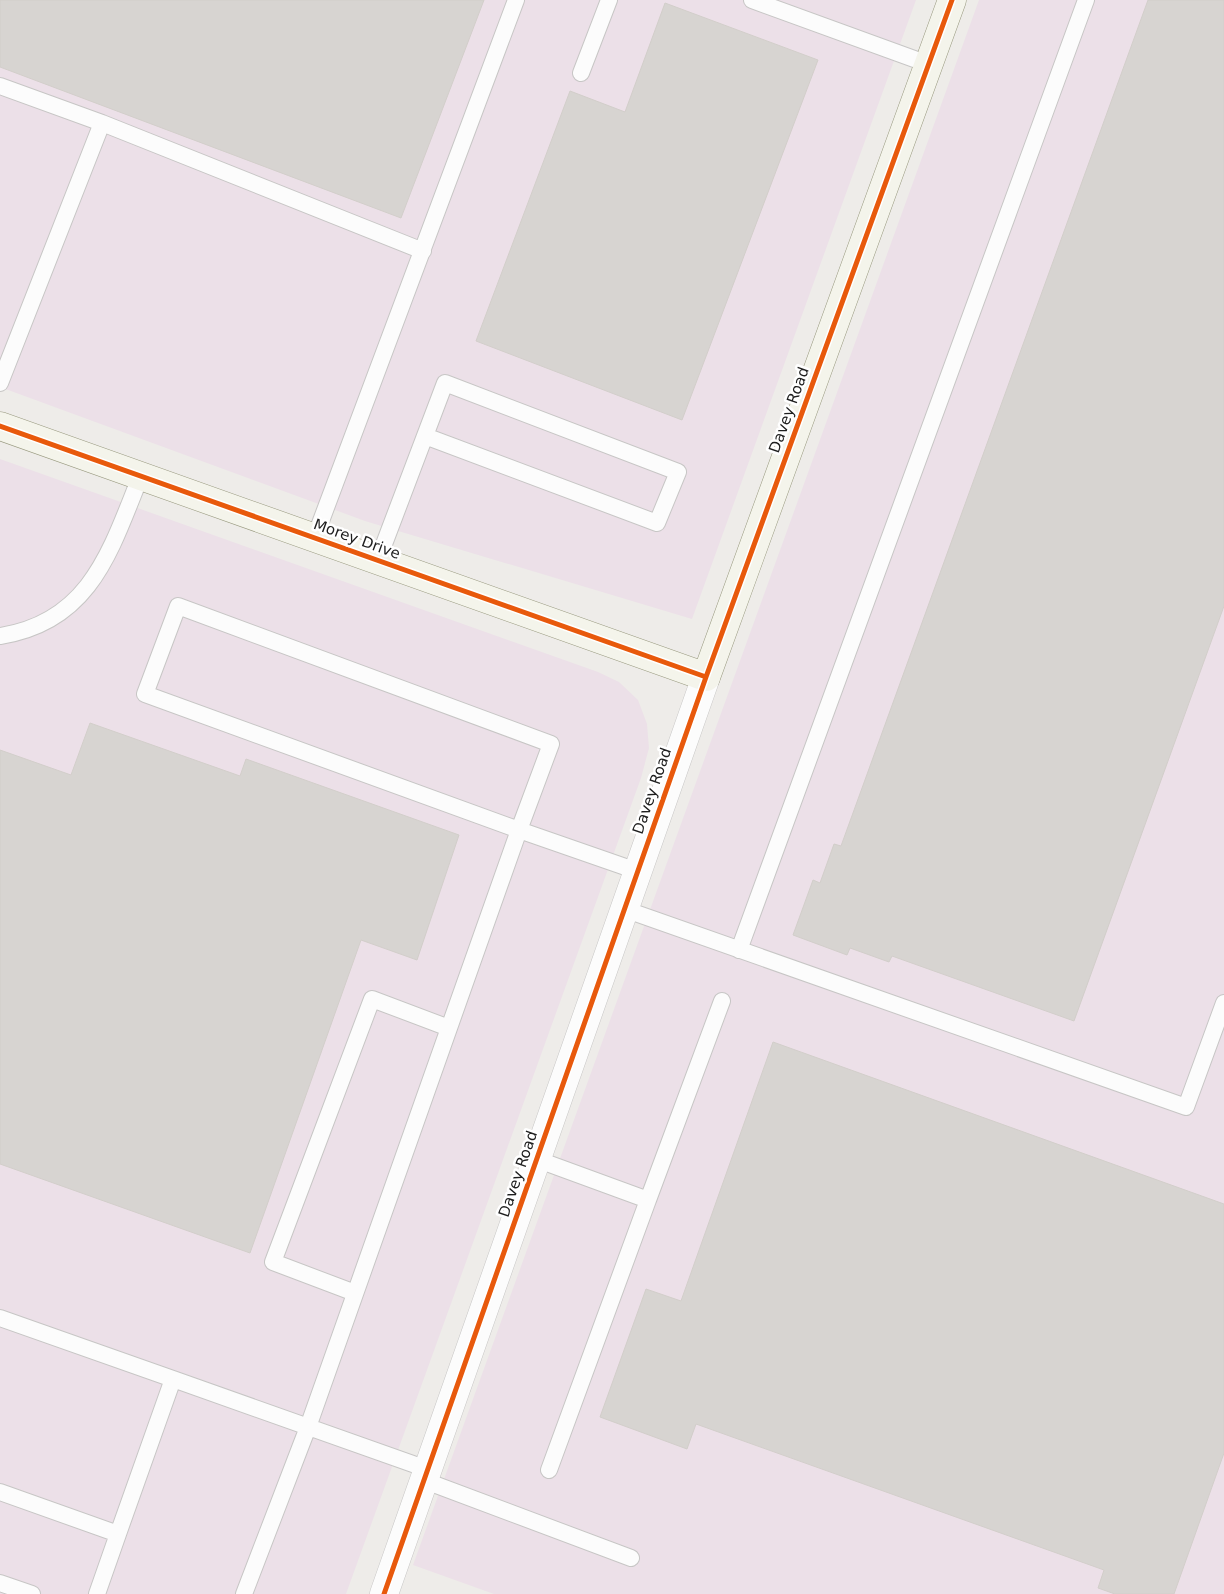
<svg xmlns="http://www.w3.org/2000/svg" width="1224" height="1594" font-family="'DejaVu Sans',sans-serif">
  <rect width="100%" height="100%" fill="#eeece9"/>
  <path fill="#ece0e8" d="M0,0h916l-224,619 -327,-98 -365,-134z
    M979,0h245v1594h-730l-81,-29z
    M0,459l598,213 21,10 19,18 9,24 2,24 -8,30 -295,816h-346z"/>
  <path fill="#d7d4d1" stroke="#d2ceca" d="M0,0h484l-83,218 -401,-151z
    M1148,0h76v606l-150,415 -182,-65 -3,6 -39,-14 -3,7 -54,-20 20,-55 7,3 14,-39 7,2z
    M665,3l153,57 -136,360 -206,-79 94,-250 55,21z
    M90,723l150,53 6,-17 213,76 -42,125 -56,-20 -111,313 -250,-89v-414l71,25z
    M773,1042l451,162v249l-50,141h-59l-17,-6 6,-18 -408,-146 -9,25 -87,-32 46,-128 35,12z"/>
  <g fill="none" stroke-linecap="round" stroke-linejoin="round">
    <defs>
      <path id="lane" d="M752,0l176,64
        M581,73l28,-73
        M0,86l102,37
        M0,383l102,-260 321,128
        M315,537l201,-537
        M378,560l67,-177 233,89 -21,51 -232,-87
        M0,636c91,-14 111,-87 141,-161
        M624,909l562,198 38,-104
        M739,950l347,-950
        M536,1159l112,41 -99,270
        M648,1200l74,-199
        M355,1293l-82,-31 99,-263 77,29
        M0,1318l173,61
        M423,1480l208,78
        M0,1492l118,42 55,-155 254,90
        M0,1583l32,11
        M97,1594l21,-60
        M244,1594l64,-167 211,-597 -374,-136 33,-88 373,138 -32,86 118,41"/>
      <path id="street" d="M384,1594l322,-917"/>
      <path id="secondary" d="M0,426l706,251 246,-677"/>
    </defs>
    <use href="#lane" stroke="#c7c6c5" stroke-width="18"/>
    <use href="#street" stroke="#c7c6c5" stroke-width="29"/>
    <use href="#secondary" stroke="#98997f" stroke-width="29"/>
    <use href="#lane" stroke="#fcfcfc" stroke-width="16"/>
    <use href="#street" stroke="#fcfcfc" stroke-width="28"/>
    <use href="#secondary" stroke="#f4f4eb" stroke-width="28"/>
    <defs>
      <path id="cycleway" d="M0,426l706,251
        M384,1594l322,-917 246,-677"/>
    </defs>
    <use href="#cycleway" stroke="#fff" stroke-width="8"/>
    <use href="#cycleway" stroke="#e8590c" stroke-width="5"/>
  </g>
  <g text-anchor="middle" stroke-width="5" stroke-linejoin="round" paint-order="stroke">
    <g font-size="15" fill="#202020" stroke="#fff">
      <text transform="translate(789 410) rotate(-70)" y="5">Davey Road</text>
      <text transform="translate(357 539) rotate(20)" y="5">Morey Drive</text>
      <text transform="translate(652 791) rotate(-71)" y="5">Davey Road</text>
      <text transform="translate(518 1174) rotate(-71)" y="5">Davey Road</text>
    </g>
  </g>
</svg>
